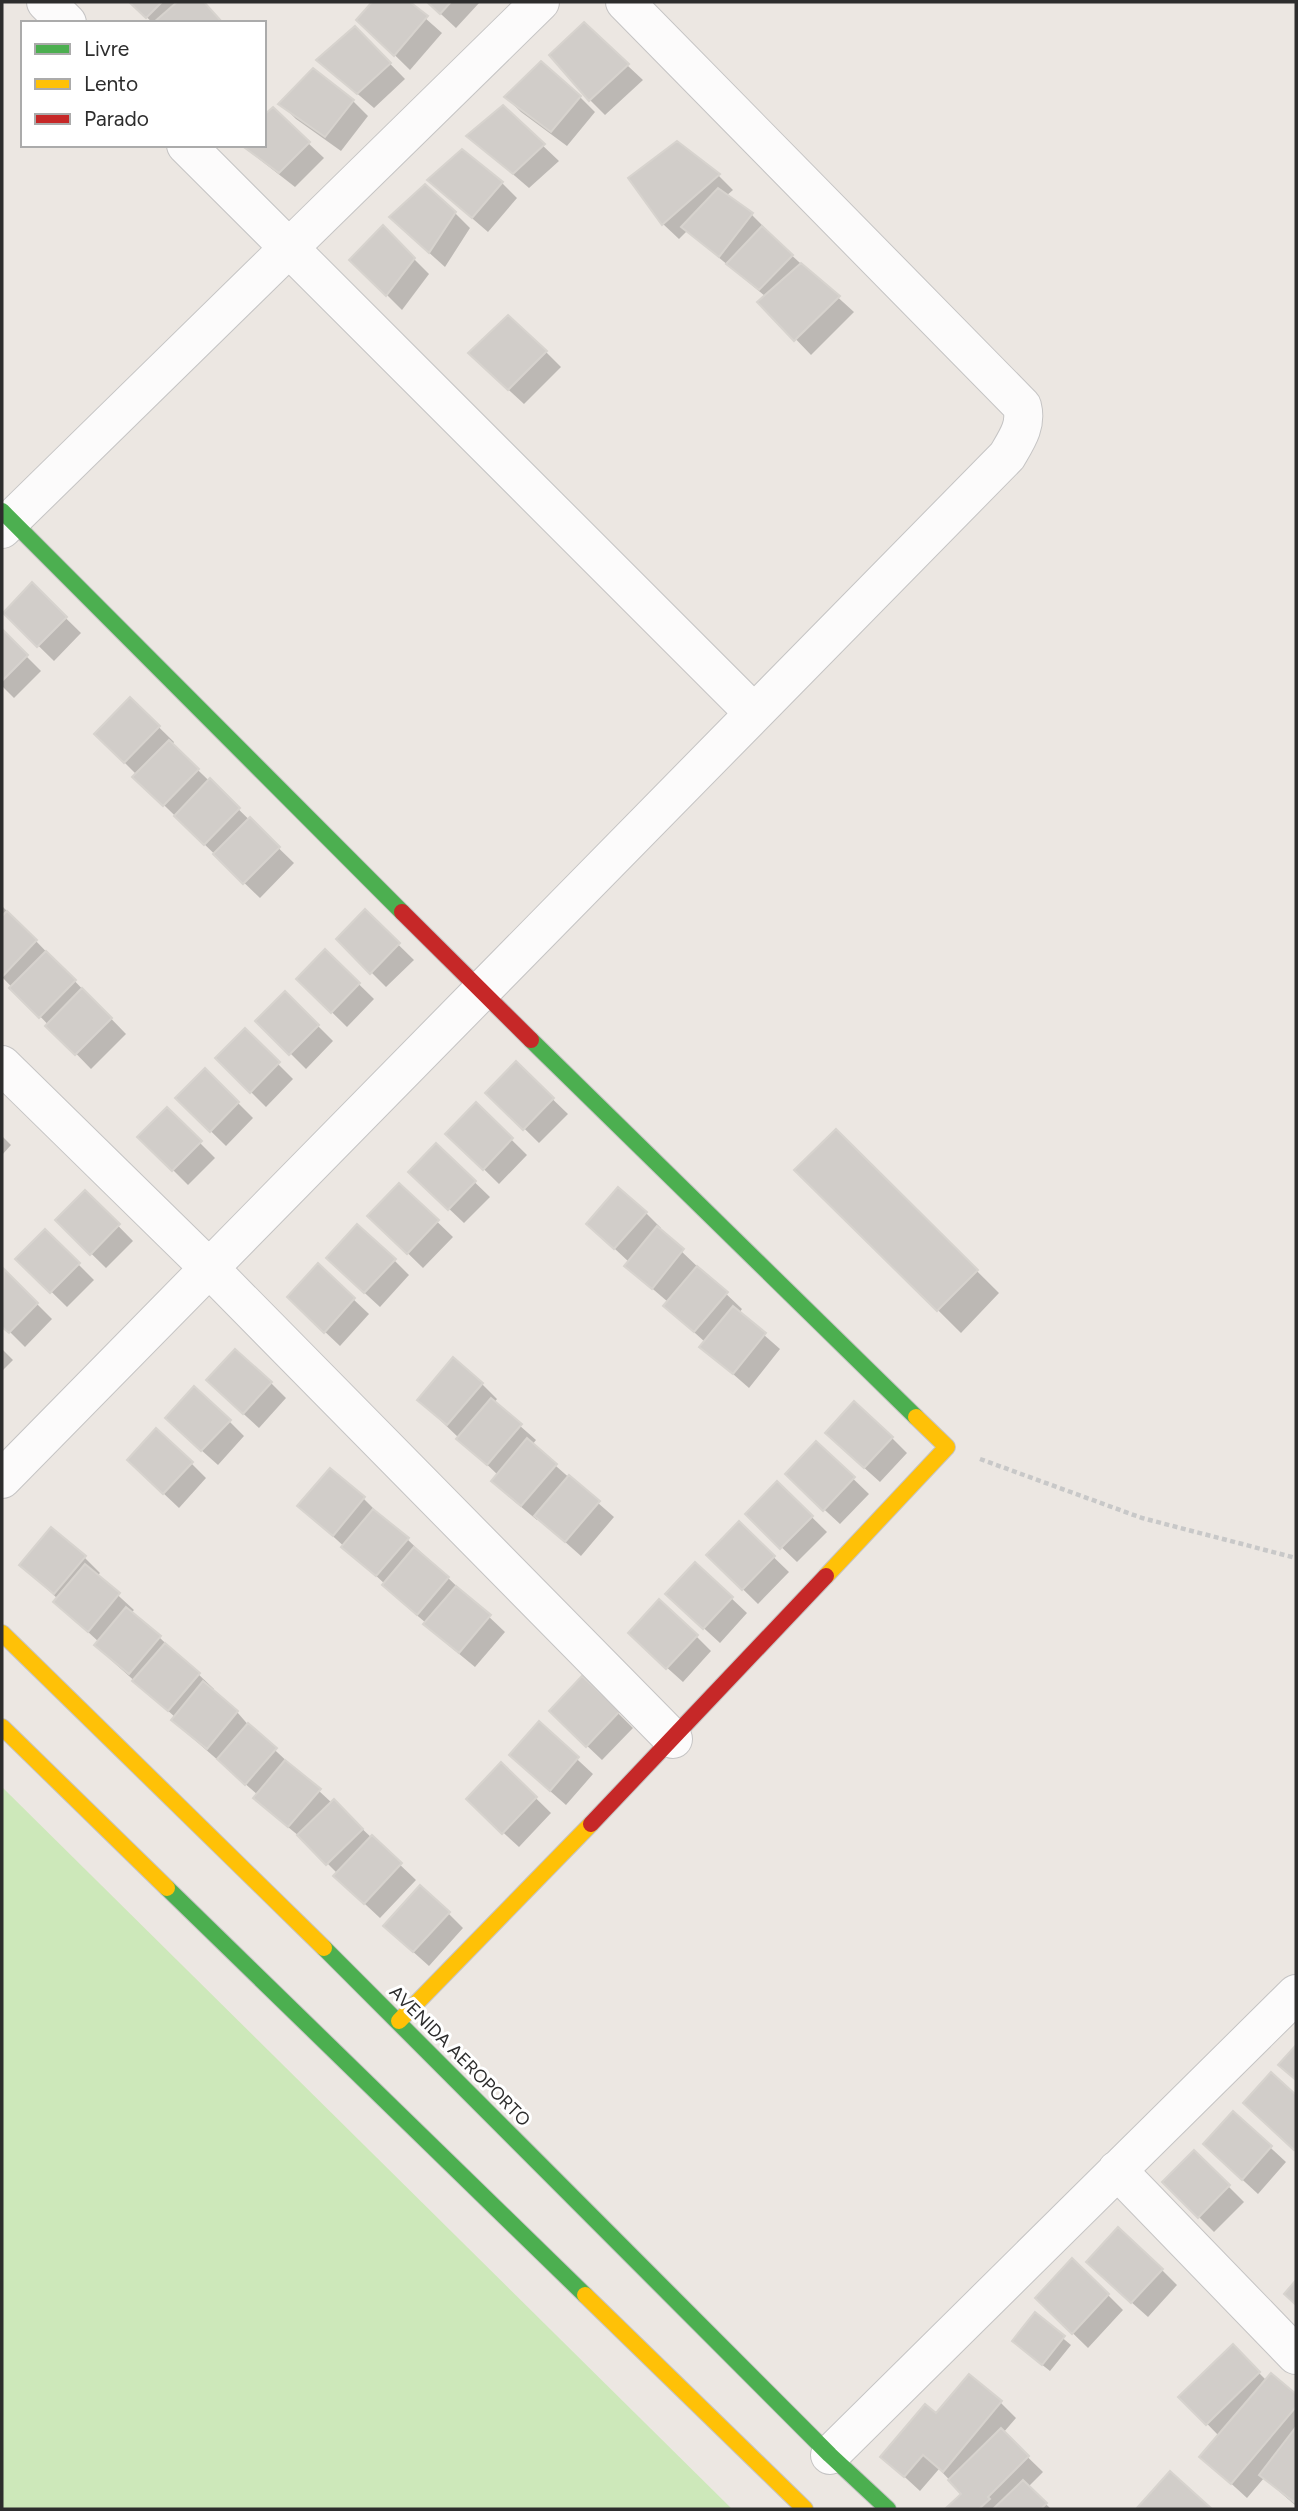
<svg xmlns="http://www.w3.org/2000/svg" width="1298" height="2511" font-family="Figtree,sans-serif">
  <rect width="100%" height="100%" fill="#ece7e2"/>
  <path fill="#cde8ba" d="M2,1787l730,722h-730z"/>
  <path fill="#0003" d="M130,2h72l20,21h-69z
    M374,2h33l35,31 -32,37 -51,-50z
    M428,2h52l-24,26z
    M584,25l59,55 -38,35 -15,-15z
    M355,28l50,51 -31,29 -56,-48z
    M506,97h74l15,15 -28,34 -46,-34z
    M353,101l15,15 -27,35 -45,-32 -15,-15z
    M503,108l56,53 -30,27 -61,-52z
    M273,110l51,48 -29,29 -54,-42h23z
    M718,175l15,15 -7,6 26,19 15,15 -1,2 88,80 -43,43 -51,-53 5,-6 -78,-65 -8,8 -16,-15 -32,-45z
    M429,181l73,2 15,15 -29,34z
    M455,213l15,15 -25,39 -39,-35z
    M383,228l46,46 -27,36 -50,-50z
    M546,352l15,15 -37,37 -38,-35z
    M32,585l49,48 -27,28 -49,-48z
    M2,632l39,39 -27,27 -12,-12z
    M130,699l44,43 -2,3 122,118 -34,35 -125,-121 2,-2 -41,-41z
    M2,906l124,128 -35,35 -89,-92z
    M365,912l49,48 -28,27 -48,-48z
    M325,951l49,48 -27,28 -49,-48z
    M285,993l48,48 -27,28 -48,-48z
    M245,1031l48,48 -27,28 -49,-49z
    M516,1064l52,50 -29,29 -51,-50z
    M205,1070l48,48 -27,28 -49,-48z
    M476,1105l51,50 -28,29 -51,-50z
    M167,1110l48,48 -27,27 -48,-48z
    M836,1131l163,162 -38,40 -164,-163z
    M2,1136l9,9 -9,10z
    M436,1145l54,52 -26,26 -38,-36z
    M399,1185l54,52 -30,31 -38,-37z
    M85,1192l48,49 -27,27 -49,-48z
    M646,1213l15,15 -2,2 83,79 -3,4 41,36 -31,39 -47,-41 3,-5 -40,-36 3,-4 -42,-36 3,-4 -41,-38z
    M45,1231l49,49 -27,27 -49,-48z
    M394,1260l15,15 -29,32 -37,-34z
    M318,1266l51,48 -29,32 -36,-34z
    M4,1271l48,48 -27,28 -23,-23z
    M2,1349l11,11 -11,11z
    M271,1383l15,15 -27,30 -35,-32z
    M482,1384l15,15 -3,4 42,37 -4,5 82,72 -33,39 -43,-38 -1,2 -29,-24 -15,-15 5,-6 -79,-75z
    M229,1421l15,15 -26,29 -36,-32z
    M892,1438l15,15 -27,29 -38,-34z
    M816,1443l53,51 -29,30 -38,-35z
    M191,1463l15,15 -27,30 -35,-33z
    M330,1470l34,29 15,15 -1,1 29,24 98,93 -30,35 -34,-28 -15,-16 -27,-23 -14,-16 -85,-78z
    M777,1483l50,49 -30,30 -50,-48z
    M739,1524l50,48 -31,32 -50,-49z
    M85,1558l15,15 -3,3 37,34 -3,3 29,25 54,51 -2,2 25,21 14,16 81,75 2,-1 82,78 -36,38 -29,-27 -13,-17 -33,-33 -34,-28 -13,-18 -69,-60 -15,-15 1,-3 -64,-57 -15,-15 3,-3 -44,-40 3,-3 -37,-34z
    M695,1564l52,49 -27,30 -37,-34z
    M696,1636l15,15 -28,31 -38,-34z
    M618,1713l15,15 -31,32 -36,-34z
    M539,1724l54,50 -27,31 -40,-35z
    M501,1764l50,49 -32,34 -36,-33z
    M448,1913l15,15 -34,38 -28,-25z
    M1233,2113l53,49 -28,32 -38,-35z
    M1194,2152l50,50 -30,30 -50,-50z
    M1162,2270l15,15 -29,32 -45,-40z
    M1108,2295l15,15 -35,38 -36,-35z
    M1035,2315l36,30 -21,26 -29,-23z
    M1233,2347l34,34 5,-6 24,22v109l-32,-28 -17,20 -45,-41 17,-21 -38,-39z
    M1001,2403l15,15 -13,15 40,39 -15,15 23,22h-104l16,-15 -24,-25 -19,22 -37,-34 53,-42z"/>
  <path fill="#d1cdc9" stroke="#d7d3ce" stroke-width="2" d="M129,2h33l-16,16z
    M177,2h27l19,21h-70z
    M372,2h38l18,14 -34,40 -38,-36z
    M427,2h24l-11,12z
    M584,22l45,42 -40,37 -40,-46z
    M355,26l36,37 -34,31 -41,-34z
    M541,61l40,35 -30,36 -47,-35z
    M313,68l41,32 -29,37 -47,-33z
    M503,105l42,39 -32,30 -47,-38z
    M273,107l37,35 -31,31 -38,-28h23v-30z
    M677,141l43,33 -58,51 -34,-47z
    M462,149l41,33 -31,36 -45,-38z
    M425,184l31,28 -27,41 -40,-36z
    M718,188l35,25 -34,44 -38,-30z
    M383,225l32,33 -29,38 -37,-36z
    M762,226l31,29 -34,35 -33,-26z
    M801,263l39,33 -46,45 -37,-39z
    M508,315l39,36 -39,39 -40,-37z
    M32,582l35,35 -30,30 -34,-34z
    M2,629l26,26 -26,26z
    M130,697l30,29 -36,37 -30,-29z
    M169,740l30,29 -36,37 -31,-29z
    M210,778l30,30 -36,37 -30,-29z
    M250,817l30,30 -37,37 -30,-30z
    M365,909l35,34 -30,31 -34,-35z
    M7,911l30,29 -35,37v-61z
    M325,949l35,34 -29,30 -35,-34z
    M46,951l30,29 -37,38 -30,-30z
    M82,988l30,30 -37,37 -30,-29z
    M285,991l34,34 -30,30 -34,-34z
    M245,1028l35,34 -30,31 -35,-35z
    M516,1061l38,37 -31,32 -38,-37z
    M205,1068l34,34 -29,30 -35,-34z
    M476,1102l37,36 -30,32 -38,-36z
    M167,1107l35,34 -30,30 -35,-34z
    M836,1129l142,141 -41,41 -143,-141z
    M436,1143l40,38 -28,29 -40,-38z
    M399,1183l40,37 -32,34 -40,-38z
    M618,1187l29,25 -33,37 -28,-25z
    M85,1190l35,34 -30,31 -35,-35z
    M357,1224l39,35 -32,34 -38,-35z
    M657,1226l27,23 -32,40 -28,-23z
    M45,1229l35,34 -30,30 -35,-34z
    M318,1263l37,35 -31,35 -37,-36z
    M697,1266l31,26 -34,40 -31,-26z
    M4,1269l34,34 -29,30 -7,-6z
    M733,1306l33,27 -33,41 -34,-27z
    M235,1349l37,33 -29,32 -37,-34z
    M453,1357l30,26 -36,42 -30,-25z
    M194,1386l37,34 -30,31 -36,-33z
    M491,1398l31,26 -35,41 -31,-26z
    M854,1401l39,36 -29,31 -39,-35z
    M156,1428l37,34 -30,32 -36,-34z
    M527,1438l30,26 -36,42 -30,-25z
    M816,1441l39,36 -32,34 -38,-37z
    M330,1468l35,29 -32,39 -36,-30z
    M569,1475l31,26 -35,41 -31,-26z
    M777,1481l36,35 -33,33 -35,-35z
    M373,1509l36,29 -33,38 -35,-29z
    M739,1521l36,35 -33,34 -36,-35z
    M51,1527l35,29 -32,38 -35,-29z
    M414,1547l35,30 -32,38 -35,-30z
    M695,1562l38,35 -30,32 -38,-35z
    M85,1564l35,29 -32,39 -35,-30z
    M456,1586l35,29 -32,38 -36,-29z
    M659,1599l39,36 -32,34 -38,-36z
    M126,1607l35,29 -32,38 -35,-29z
    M165,1643l35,30 -32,38 -36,-30z
    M582,1676l38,35 -34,36 -37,-36z
    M203,1681l35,30 -31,38 -36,-29z
    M539,1721l40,36 -29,34 -41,-36z
    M248,1723l29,25 -32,37 -28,-26z
    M285,1760l36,29 -33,38 -35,-29z
    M501,1762l36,35 -35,37 -36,-35z
    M334,1799l29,30 -37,36 -29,-30z
    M372,1835l30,28 -38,41 -31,-28z
    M420,1885l30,27 -37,40 -30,-26z
    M1296,2045v35l-18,-15z
    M1271,2072l25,23v53l-2,2 -51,-47z
    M1233,2111l39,35 -30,34 -39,-36z
    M1194,2150l36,35 -32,33 -36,-36z
    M1118,2227l45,42 -32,34 -45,-41z
    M1072,2258l37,36 -37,40 -37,-36z
    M1296,2280v25l-12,-11z
    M1035,2312l30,24 -23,29 -30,-24z
    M1233,2344l27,28 -54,53 -28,-28z
    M1271,2373l25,21v13l-65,77 -32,-27z
    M969,2374l33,27 -59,71 -20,-17 -19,22 -24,-20 45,-53 11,9z
    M1296,2427v72l-2,3 -35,-27z
    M1001,2428l28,28 -41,41 2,2 -11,10h-34l16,-15 -13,-14z
    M1170,2471l42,38h-76z
    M1023,2480l24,23 -6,6h-48z"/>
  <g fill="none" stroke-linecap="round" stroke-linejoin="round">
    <defs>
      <path id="street" d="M46,2l21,21
        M186,145l568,568
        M2,529l538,-527
        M2,1065l207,203 464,471
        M2,1479l1005,-1023c10,-17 20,-31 15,-50l-397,-404
        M1117,2170l179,185
        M830,2455l466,-461"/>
      <path id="fast" d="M2,511l400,401
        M531,1040l385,377
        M167,1888l418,407
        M324,1948l506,507 58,54"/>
      <path id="slow" d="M826,1576l121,-129 -31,-30
        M2,1633l322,315
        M2,1727l165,161
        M399,2021l192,-197
        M585,2295l220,214"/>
      <path id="jam" d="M402,912l129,128
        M591,1824l235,-248"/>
    </defs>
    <use href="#street" stroke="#c5c4c4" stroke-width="40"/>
    <use href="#fast" stroke="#c5c4c4" stroke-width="18"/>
    <use href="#slow" stroke="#c5c4c4" stroke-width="18"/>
    <use href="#jam" stroke="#c5c4c4" stroke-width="18"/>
    <path stroke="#c8c8c8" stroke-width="4.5" stroke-dasharray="5 3.5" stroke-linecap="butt" d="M980,1459l162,59 154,40"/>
    <use href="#street" stroke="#fcfbfb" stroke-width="38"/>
    <use href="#fast" stroke="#4caf50" stroke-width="16"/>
    <use href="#slow" stroke="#ffc107" stroke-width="16"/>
    <use href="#jam" stroke="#c62828" stroke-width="16"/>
  </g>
  <g text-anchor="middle" stroke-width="6" stroke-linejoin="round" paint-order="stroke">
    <g font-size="18" fill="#2d2d2d" stroke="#fff">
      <text transform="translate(460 2056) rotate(45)" y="6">AVENIDA AEROPORTO</text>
    </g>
  </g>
  <rect width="1298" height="2511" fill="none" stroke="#2d2d2d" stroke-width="7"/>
  <rect x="21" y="21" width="245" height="126" fill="#ffffff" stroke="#ababab" stroke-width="2"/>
  <rect x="35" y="44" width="35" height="10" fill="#4caf50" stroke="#ababab" stroke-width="2"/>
  <text x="84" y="56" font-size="21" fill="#2d2d2d">Livre</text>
  <rect x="35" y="79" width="35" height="10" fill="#ffc107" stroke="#ababab" stroke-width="2"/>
  <text x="84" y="91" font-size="21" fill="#2d2d2d">Lento</text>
  <rect x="35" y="114" width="35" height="10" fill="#c62828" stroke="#ababab" stroke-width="2"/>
  <text x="84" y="126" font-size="21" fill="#2d2d2d">Parado</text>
</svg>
